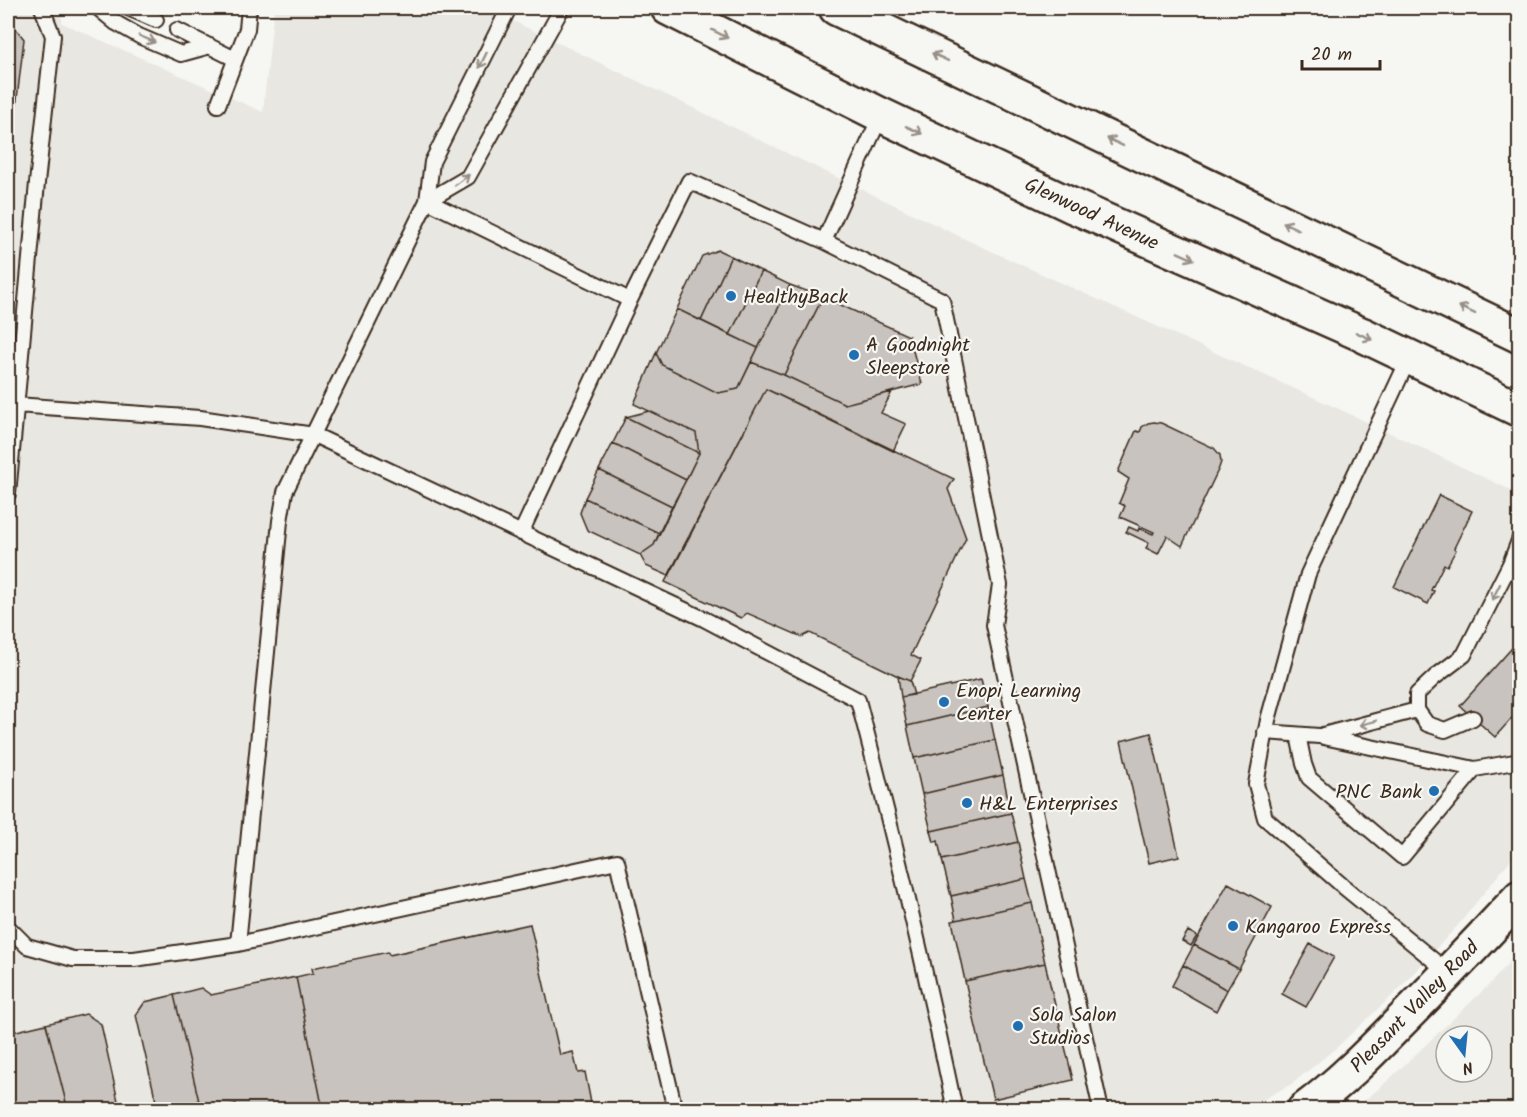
<svg xmlns="http://www.w3.org/2000/svg" width="1527" height="1117" font-family="Kalam,sans-serif">
  <rect width="100%" height="100%" fill="#f6f6f2"/>
  <filter id="ink" filterUnits="userSpaceOnUse"><feTurbulence type="fractalNoise" baseFrequency=".0167" numOctaves="2"/><feDisplacementMap in="SourceGraphic" scale="12" xChannelSelector="R" yChannelSelector="G"/><feConvolveMatrix kernelMatrix="1 2 1 2 8 2 1 2 1" color-interpolation-filters="sRGB"/></filter>
  <g filter="url(#ink)">
    <path fill="#e8e7e2" fill-rule="evenodd" d="M8,8h53l1,15 201,89 11,-104h212l483,233 370,168 180,85v355l-60,75 -63,68 -60,56 -43,35 -47,26h-1238z
      M1519,951v158h-166l27,-21 109,-103zM1446,1036h36v36h-36z"/>
    <path fill="#c8c3be" stroke="#3b2a1e" stroke-width="1.5" d="M8,25h5l11,14 -7,60 -9,-1z
      M8,98l9,1 -5,56 -4,3z
      M718,250l13,6 -30,65 -24,-12 25,-53z
      M731,256l30,15 -31,64 -29,-14z
      M761,271l29,14 -32,63 -28,-13z
      M790,285l33,12 -39,78 -33,-13z
      M823,297l86,39 13,48 -77,20 -61,-29z
      M677,309l81,39 -20,41 -20,4 -56,-28 -6,-12z
      M656,353l6,12 56,28 20,-4 13,-27 33,13 61,29 47,-12 -11,21 25,11 -13,27 -127,-62 -97,187 -23,-10 -6,-11 14,-10 45,-92 -3,-20 -62,-29z
      M766,389l188,90 -6,10 18,49 -55,117 10,5 -11,21 -12,-5 -88,-43 -8,4 -55,-24 -6,5 -76,-36z
      M649,411l47,22 3,20 -73,-36z
      M626,417l73,36 -13,27 -73,-37z
      M1154,422l7,1 53,25 6,7 1,7 -2,6 -37,78 -15,-10 -9,18 -12,-6 3,-5 -23,-11 3,-5 9,4 1,-3 14,6 1,-2 -34,-15 5,-11 -6,-3 10,-24 -11,-7 18,-41 4,1 2,-5 6,-4z
      M613,443l73,37 -14,26 -73,-36z
      M599,470l73,36 -13,27 -74,-35z
      M1439,495l33,16 -18,37 2,2 -9,16 -3,-2 -13,26 3,1 -6,13 -34,-17z
      M585,498l74,35 -5,12 -14,10 -53,-25 -7,-17z
      M1520,639v70l-25,28 -35,-31z
      M898,676l12,5 4,14 -13,2z
      M981,679l7,28 -81,19 -6,-29z
      M988,707l7,33 -81,18 -7,-32z
      M1151,733l28,123 -30,7 -28,-122z
      M995,740l8,35 -81,19 -8,-36z
      M1003,775l8,38 -80,18 -9,-37z
      M1011,813l7,29 -76,18 -4,-19 -4,1 -3,-11z
      M1018,842l8,37 -75,17 -9,-36z
      M1026,879l6,24 -76,17 -5,-24z
      M1228,883l44,24 -33,62 -45,-24z
      M1032,903l13,60 -80,18 -13,-60z
      M530,924l30,131 13,-3 5,21 7,-1 7,36 -6,2h-263l-27,-133 17,-4 -1,-5 76,-16 1,3z
      M1188,931l9,5 -6,10 -9,-5z
      M1310,944l24,13 -28,50 -24,-13z
      M1194,945l45,24 -12,21 -44,-25z
      M1045,963l28,117 -80,19 -28,-118z
      M1183,965l44,25 -11,21 -44,-25z
      M296,977l27,133h-86l-1,-6 -22,6h-13l-27,-115 27,-7 10,7z
      M174,995l27,115h-43l-22,-95 9,-13z
      M86,1014l15,10 19,86h-52l-22,-86z
      M46,1024l22,86h-60v-77z"/>
    <g fill="none" stroke-linecap="round" stroke-linejoin="round">
      <defs>
        <path id="lane" d="M98,8l18,15 23,13 42,18 29,-8
          M128,8l28,12
          M509,8l-77,154 -5,39 41,-24 94,-169
          M177,30l58,29
          M218,105l29,-76 2,-21
          M824,241l118,59 58,285 -6,40 107,485
          M1409,358l-101,216 -40,146 -12,64 9,34 79,69 105,86
          M16,405l184,13 114,17 390,184 154,81c36,136 68,272 97,410
          M8,494l29,-311 16,-147 -11,-28
          M521,533l109,-233 59,-119 135,60 57,-126
          M1473,718l-28,12 -18,-6 -10,-14v-16l18,-17 29,-22 46,-91 10,-26
          M1265,732l54,4 156,33 45,-8
          M1298,735l6,29 5,14 93,79 73,-88
          M1323,735l94,-25
          M8,927l19,19 46,13h61l104,-15 379,-83 58,249
          M238,944l42,-423 5,-29 142,-291 203,99"/>
        <path id="secondary" d="M1304,1110c35,-26 65,-56 95,-87 41,-41 81,-83 121,-126"/>
        <path id="highway" d="M668,8l213,107 194,92 286,127 159,76
          M836,8l684,328"/>
      </defs>
      <use href="#lane" stroke="#3b2a1e" stroke-width="18"/>
      <use href="#secondary" stroke="#3b2a1e" stroke-width="38"/>
      <use href="#highway" stroke="#3b2a1e" stroke-width="38"/>
      <use href="#lane" stroke="#f6f6f2" stroke-width="14"/>
      <use href="#secondary" stroke="#f6f6f2" stroke-width="33"/>
      <use href="#highway" stroke="#f6f6f2" stroke-width="33"/>
    </g>
    <defs><path id="oneway-shaft" d="M-6 0H5M1.5-3L5.5 0L1.5 3" fill="none" stroke-width="1.6" stroke-linecap="round" stroke-linejoin="round" transform="scale(1.5)"/></defs>
    <g stroke="#989088">
      <use href="#oneway-shaft" transform="translate(720 34) rotate(27)"/>
      <use href="#oneway-shaft" transform="translate(147 39) rotate(23)"/>
      <use href="#oneway-shaft" transform="translate(940 57) rotate(-154)"/>
      <use href="#oneway-shaft" transform="translate(483 60) rotate(116)"/>
      <use href="#oneway-shaft" transform="translate(914 130) rotate(25)"/>
      <use href="#oneway-shaft" transform="translate(1115 142) rotate(-154)"/>
      <use href="#oneway-shaft" transform="translate(462 180) rotate(-37)"/>
      <use href="#oneway-shaft" transform="translate(1291 226) rotate(-154)"/>
      <use href="#oneway-shaft" transform="translate(1186 256) rotate(24)"/>
      <use href="#oneway-shaft" transform="translate(1467 310) rotate(-154)"/>
      <use href="#oneway-shaft" transform="translate(1364 336) rotate(25)"/>
      <use href="#oneway-shaft" transform="translate(1496 592) rotate(117)"/>
      <use href="#oneway-shaft" transform="translate(1368 723) rotate(165)"/>
    </g>
  </g>
  <g fill="#1f6fb2" stroke="#f6f6f2" stroke-width="2">
    <circle cx="731" cy="296" r="6"/>
    <circle cx="854" cy="355" r="6"/>
    <circle cx="944" cy="702" r="6"/>
    <circle cx="1434" cy="791" r="6"/>
    <circle cx="967" cy="803" r="6"/>
    <circle cx="1233" cy="926" r="6"/>
    <circle cx="1018" cy="1026" r="6"/>
  </g>
  <g text-anchor="middle" stroke-width="4.5" stroke-linejoin="round" paint-order="stroke">
    <g font-size="20" fill="#3b2a1e" stroke="#f6f6f2">
      <text transform="translate(1092 213) rotate(25)" y="7">Glenwood Avenue</text>
      <text transform="translate(1414 1006) rotate(-46)" y="7">Pleasant Valley Road</text>
    </g>
    <g font-size="20" fill="#3b2a1e" stroke="#f6f6f2" text-anchor="start">
      <text x="743" y="303">HealthyBack</text>
      <text x="866" y="351">A Goodnight<tspan x="866" dy="23">Sleepstore</tspan></text>
      <text x="956" y="697">Enopi Learning<tspan x="956" dy="23">Center</tspan></text>
      <text x="1422" y="798" text-anchor="end">PNC Bank</text>
      <text x="979" y="810">H&amp;L Enterprises</text>
      <text x="1245" y="933">Kangaroo Express</text>
      <text x="1030" y="1021">Sola Salon<tspan x="1030" dy="23">Studios</tspan></text>
    </g>
  </g>
  <rect width="1527" height="1117" fill="none" stroke="#f6f6f2" stroke-width="30"/>
  <rect x="15" y="15" width="1497" height="1087" fill="none" stroke="#3b2a1e" stroke-width="2" filter="url(#ink)"/>
  <g transform="translate(1464 1054) rotate(165)"><circle r="28" fill="#f6f6f2" stroke="#aba49d" stroke-width="1.5"/>
  <path d="M0-4.5L10 22L0 15L-10 22Z" fill="#1f6fb2"/>
  <text y="-9" font-size="16" font-weight="bold" text-anchor="middle" fill="#3b2a1e">N</text>
  </g>
  <path d="M1302 60v9h78v-9" fill="none" stroke="#3b2a1e" stroke-width="3"/>
  <text x="1311" y="60" font-size="18" fill="#3b2a1e" stroke="#f6f6f2" stroke-width="4.5" paint-order="stroke">20 m</text>
</svg>
